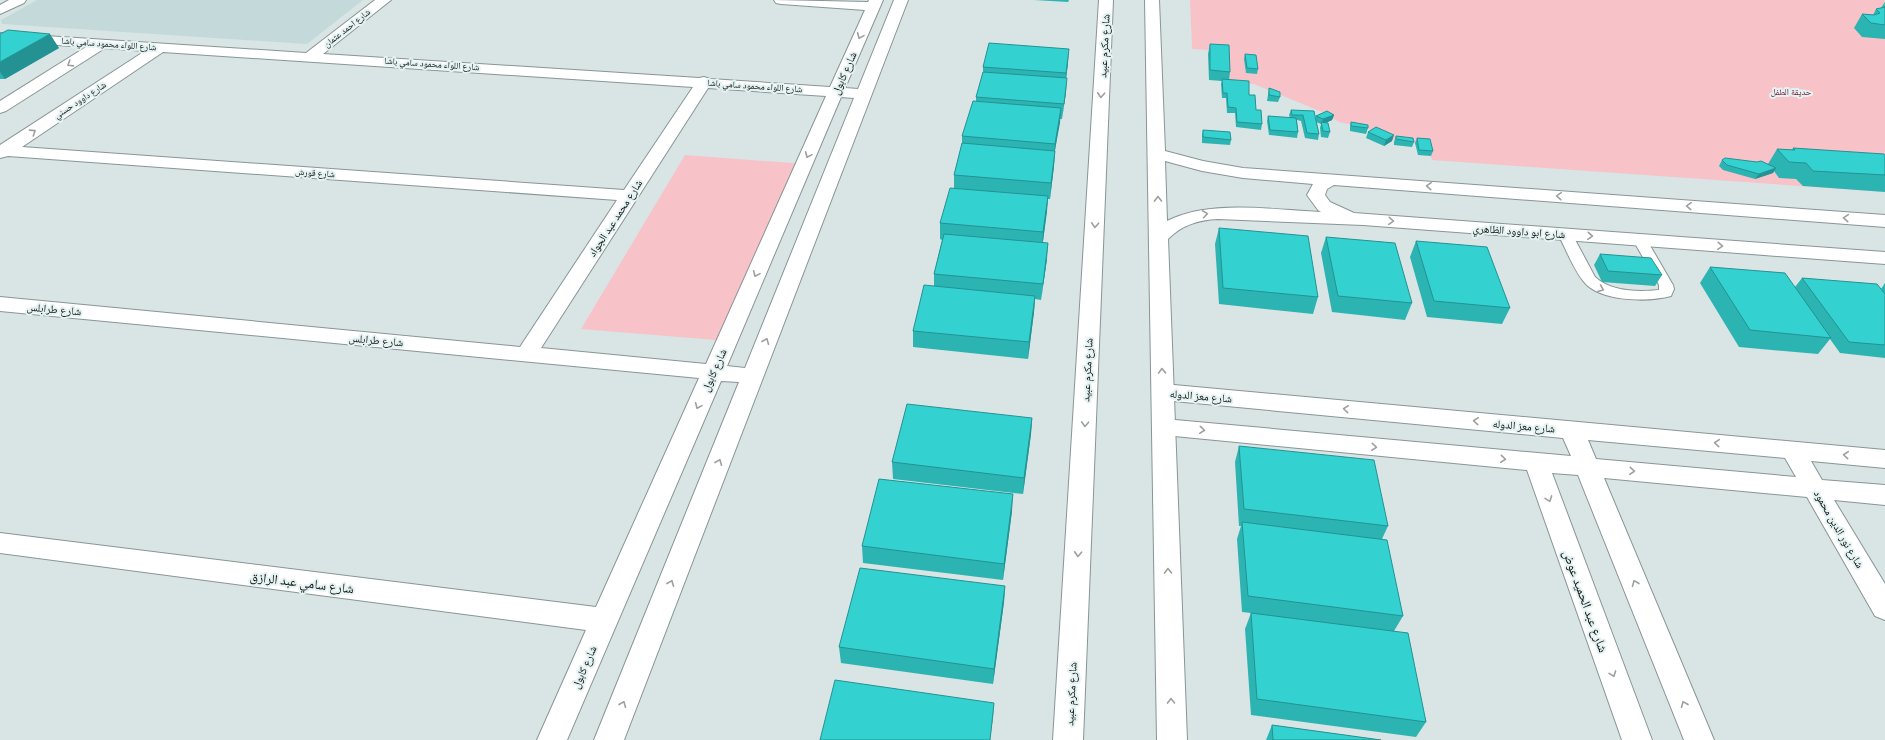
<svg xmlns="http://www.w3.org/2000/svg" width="1885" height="740" font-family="Ubuntu,'Noto Naskh Arabic',sans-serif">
  <rect width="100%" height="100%" fill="#d8e5e4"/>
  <path fill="#c4dada" d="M37,0h326l-56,44 -305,-20 -1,-4z"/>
  <path fill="#f8c2c9" d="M1190,0h695v192l-453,-32 -4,-15 -33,-4 -29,-13 -27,-6 -17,-10 -68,-28 -26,-2 -1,-31 -35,-2z
    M685,155l121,9 -78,177 -147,-12z"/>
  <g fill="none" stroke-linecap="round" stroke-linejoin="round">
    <defs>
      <path id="lane" d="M1565,230l5,1 2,3 23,43c16,15 44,15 64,13v-5l-26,-45 2,-3h10l28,48 1,4 -3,7c-22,6 -69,6 -86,-13 -11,-12 -19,-34 -27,-49l2,-3z"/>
      <path id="street" d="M9,0h17l-2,3 -24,11v-9z
        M375,0h16l-68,54 376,24 5,-1 6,2 120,8 35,-77 -84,-6 -5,-1 -2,-3 94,2 1,-2h14l-38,88 13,1 36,-89h14l-284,740h-30l145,-358 -18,-1 -154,359h-30l49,-110 -586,-77v-20l596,74 103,-229 -699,-67v-14l520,50 97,-147 -609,-44 -8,2v-13l145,-94 -40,-3 -99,63 -6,2v-12l86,-54 -86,-6v-8l306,20zM163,52l530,35 -69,103 -602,-43zM708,88l118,8 -120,268 -165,-16zM841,97l13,1 -109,270 -18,-2z
        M1163,384l722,66v18l-74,-7 11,19 63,5v20l-51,-5 51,84v36l-10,-4 -68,-119 -203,-19 110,262h-30l-106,-265 -26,-2 100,267h-30l-95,-270 -363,-35 -8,-2 -4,-6 4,-6 8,-2 407,37 -8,-18 -400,-38 -8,-2 -3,-6 3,-6zM1588,440l197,18 11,19 -200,-18z"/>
      <path id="secondary" d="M1099,0h14l-30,740h-30z
        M1145,0h14l6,151 38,10 40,7 642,47v12l-551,-42 -7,4 -2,6 5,7 24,11 531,39v12l-522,-39 -145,-6c-20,1 -36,6 -50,20l19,501h-30zM1165,161l37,10 41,7 70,6 -6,11 11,15 3,2c-47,-2 -111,-13 -154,9z"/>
    </defs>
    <use href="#lane" stroke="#899595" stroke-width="2"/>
    <use href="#street" stroke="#899595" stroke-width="2"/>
    <use href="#secondary" stroke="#899595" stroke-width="2"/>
    <use href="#lane" fill="#fff" fill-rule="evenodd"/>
    <use href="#street" fill="#fff" fill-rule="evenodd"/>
    <use href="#secondary" fill="#fff" fill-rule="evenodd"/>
  </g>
  <path fill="#2cb4b3" d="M1034,0h35l-1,2z
    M1885,2v37l-23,-2 -8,-9 8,-14 11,1 3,-6 5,-1z
    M0,34l59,14 -54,31h-5z
    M1210,44l20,28 -1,8 20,15 13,29 -1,6 -25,-3 -1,-14h-8l-1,-15h-4l-1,-14 1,-3 -13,-1 -1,-26z
    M1245,54l13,15 -1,5 -11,-1 -2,-14z
    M1068,63l-2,15v14l-4,27h-2l-5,32 -1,15 -4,33h-2l-5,43 4,17 -6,41 -6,-1 -1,13 -6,47 -115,-12v-16l21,-45v-12l8,-34 -2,-1v-16l14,-35v-13l8,-32v-7l14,-35v-4l7,-24v-6z
    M1269,88l11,9 -2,5 -11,-1z
    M1291,110l25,9v-3l18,-1 -2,5 -6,3 4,9 -2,6 -7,-1 -1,-9 1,-4 -5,-2 3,12 -1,6 -13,-2 -4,-17 -4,-1 1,12 -1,6 -28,-3 -2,-14 1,-5 22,2 -1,-3z
    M1351,122l17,6 -2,6 -16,-3v-4z
    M1203,130l28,10 -1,5 -28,-2v-8z
    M1368,132l24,9 -8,5 -18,-8z
    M1396,136l18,6 -2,5 -18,-2v-3z
    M1417,138l16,13 -2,5 -13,-1 -3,-12z
    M1793,148l92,7v37l-82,-6 -7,-7 -17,-1 -5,-7 -1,2 -18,6 -32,-9 -4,-4 3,-6 46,4 9,-15 15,1z
    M1219,228l99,69 -5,17 -94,-10 -4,-60z
    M1326,237l86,66 -7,17 -73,-8 -11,-59z
    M1416,241l94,67 -8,16 -75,-7 -17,-60z
    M1600,254l62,21 -7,11 -53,-4 -8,-17z
    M1710,267l85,20 7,-9 79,11 4,-6v75l-45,-5 -10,-14 -12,15 -79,-7 -39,-64z
    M1032,418l-1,16 -8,60 -130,-15 -1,-17z
    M1239,446l149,80 -6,13 21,77 -9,15 32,91 -10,15 -165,-22 -6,-86 6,-16 -9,-1 -5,-73 4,-13h-2l-4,-64z
    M1012,511l-9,69 -140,-17 -1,-17z
    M1005,586l-1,16 -11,82 -152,-21 -2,-16z
    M1272,725l109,15h-115z"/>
  <path fill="#249292" d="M50,34l9,14 -54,31 -5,-7v-10z
    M1069,49l-1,14 -3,25 1,-15z
    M1067,78l-1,14 -4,27 2,-15z
    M1061,108l-1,15 -7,37 2,-16z
    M1334,115l-2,5 -11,5 2,-6z
    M1394,135l-2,6 -8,5 2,-6z
    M1055,151l-1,15 -4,33 1,-16z
    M1776,168l-3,5 -18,6 4,-5z
    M1048,196l-1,16 -5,36 1,-16z
    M1048,243l-1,16 -6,41 2,-16z
    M1035,296l-1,16 -6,47 1,-17z
    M1032,418l-1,16 -8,60 1,-16z
    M1013,494l-1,17 -9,69 1,-16z
    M1005,586l-1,16 -11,82 1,-15z
    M994,703l-1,15 -3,22z"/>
  <path fill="#33d1d0" stroke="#249292" d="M1885,7v18l-14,-2 -9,-9 12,1 6,-2 -4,-4z
    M8,30l42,4 -50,28v-28z
    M989,43l80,6 -3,24 -83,-6z
    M1210,44l19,1 1,27 -20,-2z
    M1245,54l11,1 2,14 -11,-1z
    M983,72l84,6 -3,26 -88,-7z
    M1222,79l27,2v14h6l1,15h5l1,14 -25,-2 -1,-14 -8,-1 -1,-14h-4z
    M1269,88l11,4v5l-11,-2z
    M973,101l88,7 -6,36 -93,-8z
    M1291,110l23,1 5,23 -12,-1 -4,-18h-11z
    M1327,111l7,4 -11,4 -7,-3z
    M1268,116l28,2 2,14 -28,-2z
    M1321,122l7,1 2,9 -7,-1z
    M1351,122l17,3v3l-17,-2z
    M1376,127l18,8 -8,5 -18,-8z
    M1203,130l27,2 1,8 -28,-3z
    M1396,136l17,2 1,4 -18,-3z
    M1417,138l13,1 3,12 -14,-1z
    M962,143l93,8 -4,32 -97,-8z
    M1793,148l91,6 1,1v20l-72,-4 -7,-8 -17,-1 -12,-13 18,1z
    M1725,158l32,4 4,-1 15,7 -17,6 -32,-9 -5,-5z
    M950,188l98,8 -5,36 -103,-9z
    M1219,228l89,8 10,61 -95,-9z
    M944,234l104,9 -5,41 -109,-10z
    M1326,237l69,6 17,60 -74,-7z
    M1416,241l71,6 23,61 -76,-7z
    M1600,254l51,4 11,17 -54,-4z
    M1710,267l75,6 46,65 -81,-8z
    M1802,278l75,6 8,10v51l-36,-3z
    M924,285l111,11 -6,46 -116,-11z
    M907,404l125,14 -8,60 -132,-16z
    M1239,446l135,14 14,66 -144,-17z
    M879,479l134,15 -9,70 -142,-18z
    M1242,522l145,18 16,76 -155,-20z
    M860,568l145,18 -11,83 -155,-22z
    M1251,613l157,20 18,89 -169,-23z
    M835,680l159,23 -4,37h-170z
    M1272,725l109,15h-108z"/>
  <defs><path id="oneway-chevron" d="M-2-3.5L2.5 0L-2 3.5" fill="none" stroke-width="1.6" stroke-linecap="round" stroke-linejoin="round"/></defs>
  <g stroke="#9ea0a0">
    <use href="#oneway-chevron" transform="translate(860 36) rotate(114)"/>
    <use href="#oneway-chevron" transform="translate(70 64) rotate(148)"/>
    <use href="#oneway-chevron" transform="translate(1101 95) rotate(93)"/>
    <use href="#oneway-chevron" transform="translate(33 132) rotate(-33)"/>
    <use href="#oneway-chevron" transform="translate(808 155) rotate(114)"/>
    <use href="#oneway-chevron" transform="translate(1429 186) rotate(-176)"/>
    <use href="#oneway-chevron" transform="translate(1559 196) rotate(-176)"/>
    <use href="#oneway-chevron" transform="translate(1158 199) rotate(-91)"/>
    <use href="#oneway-chevron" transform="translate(1689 206) rotate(-176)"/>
    <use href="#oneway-chevron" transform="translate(1205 214) rotate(-8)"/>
    <use href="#oneway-chevron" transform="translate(1846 218) rotate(-176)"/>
    <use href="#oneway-chevron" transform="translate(1391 221) rotate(4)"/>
    <use href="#oneway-chevron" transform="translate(1095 225) rotate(93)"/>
    <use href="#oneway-chevron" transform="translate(1590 236) rotate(4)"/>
    <use href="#oneway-chevron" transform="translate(1720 246) rotate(4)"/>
    <use href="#oneway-chevron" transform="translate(756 274) rotate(114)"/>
    <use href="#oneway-chevron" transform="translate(1601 289) rotate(23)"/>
    <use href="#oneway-chevron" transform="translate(766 341) rotate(-68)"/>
    <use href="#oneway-chevron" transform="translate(1162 371) rotate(-92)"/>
    <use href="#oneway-chevron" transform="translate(698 406) rotate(114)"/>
    <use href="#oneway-chevron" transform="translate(1346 409) rotate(-175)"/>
    <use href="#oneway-chevron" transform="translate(1476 421) rotate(-175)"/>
    <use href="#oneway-chevron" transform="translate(1085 424) rotate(93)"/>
    <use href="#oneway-chevron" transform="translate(1202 430) rotate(5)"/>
    <use href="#oneway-chevron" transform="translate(1717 443) rotate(-175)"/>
    <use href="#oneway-chevron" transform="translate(1374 447) rotate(5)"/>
    <use href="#oneway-chevron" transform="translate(1846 455) rotate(-175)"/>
    <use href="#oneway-chevron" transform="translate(1503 459) rotate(5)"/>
    <use href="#oneway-chevron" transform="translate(719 462) rotate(-68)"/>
    <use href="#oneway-chevron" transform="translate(1632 471) rotate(5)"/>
    <use href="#oneway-chevron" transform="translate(1549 499) rotate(70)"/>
    <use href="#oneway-chevron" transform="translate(1078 554) rotate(93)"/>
    <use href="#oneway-chevron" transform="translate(1168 571) rotate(-91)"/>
    <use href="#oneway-chevron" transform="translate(671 583) rotate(-68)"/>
    <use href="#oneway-chevron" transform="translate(1635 583) rotate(-112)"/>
    <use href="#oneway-chevron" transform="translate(1613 674) rotate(70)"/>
    <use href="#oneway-chevron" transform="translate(1171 701) rotate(-91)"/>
    <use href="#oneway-chevron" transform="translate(623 704) rotate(-68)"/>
    <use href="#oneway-chevron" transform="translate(1684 704) rotate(-112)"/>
  </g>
  <g text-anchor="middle" stroke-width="4" stroke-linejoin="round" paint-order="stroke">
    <g font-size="9" fill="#0d1211" stroke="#e5f2f2">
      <text transform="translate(347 28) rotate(-38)" y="3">شارع احمد عثمان</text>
      <text transform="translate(109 44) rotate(4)" y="3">شارع اللواء محمود سامي باشا</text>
      <text transform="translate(432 64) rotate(4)" y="3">شارع اللواء محمود سامي باشا</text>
      <text transform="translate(755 86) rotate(4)" y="3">شارع اللواء محمود سامي باشا</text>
      <text transform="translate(80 100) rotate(-33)" y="3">شارع داوود حسني</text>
      <text transform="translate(315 173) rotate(4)" y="3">شارع قورش</text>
    </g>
    <g font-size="9" fill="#6e142d" stroke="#e5f2f2">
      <text x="1791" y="95">حديقة الطفل</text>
    </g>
    <g font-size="11" fill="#0d1211" stroke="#e5f2f2">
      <text transform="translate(1104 46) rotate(-87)" y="4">شارع مكرم عبيد</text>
      <text transform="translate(844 73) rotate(-66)" y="4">شارع كابول</text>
      <text transform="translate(615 218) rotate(-57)" y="4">شارع محمد عبد الجواد</text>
      <text transform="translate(1519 231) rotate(4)" y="4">شارع ابو داوود الظاهري</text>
      <text transform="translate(54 309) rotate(5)" y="4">شارع طرابلس</text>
      <text transform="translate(376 340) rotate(5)" y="4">شارع طرابلس</text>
      <text transform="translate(714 370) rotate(-66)" y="4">شارع كابول</text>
      <text transform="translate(1087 370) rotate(-87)" y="4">شارع مكرم عبيد</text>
      <text transform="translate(1201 396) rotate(5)" y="4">شارع معز الدوله</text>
      <text transform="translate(1524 426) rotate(5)" y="4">شارع معز الدوله</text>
      <text transform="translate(1839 529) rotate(60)" y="4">شارع نور الدين محمود</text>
      <text transform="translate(584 667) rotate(-66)" y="4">شارع كابول</text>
      <text transform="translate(1071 694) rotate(-87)" y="4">شارع مكرم عبيد</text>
    </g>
    <g font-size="13" fill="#0d1211" stroke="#e5f2f2">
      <text transform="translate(302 582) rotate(7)" y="5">شارع سامي عبد الرازق</text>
      <text transform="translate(1586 601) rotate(70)" y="5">شارع عبد الحميد عوض</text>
    </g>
  </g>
</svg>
